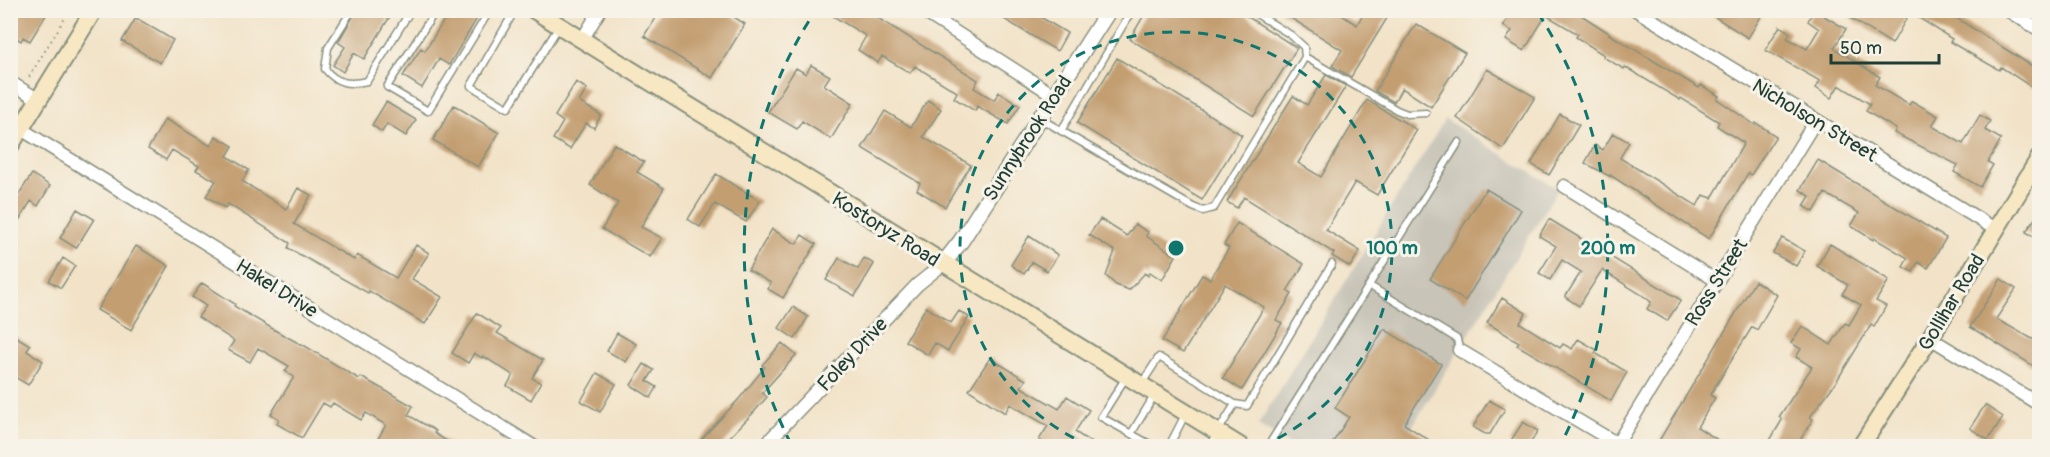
<svg xmlns="http://www.w3.org/2000/svg" width="2050" height="457" font-family="Pangolin,sans-serif">
  <rect width="100%" height="100%" fill="#f7f3e8"/>
  <filter id="ink" filterUnits="userSpaceOnUse"><feTurbulence type="fractalNoise" baseFrequency=".0167" numOctaves="2"/><feDisplacementMap in="SourceGraphic" scale="12" xChannelSelector="R" yChannelSelector="G"/><feConvolveMatrix kernelMatrix="1 2 1 2 8 2 1 2 1" color-interpolation-filters="sRGB"/></filter>
  <filter id="wash" filterUnits="userSpaceOnUse"><feTurbulence type="fractalNoise" baseFrequency=".008" numOctaves="4" result="noise"/><feDisplacementMap in="SourceGraphic" scale="24" xChannelSelector="R" yChannelSelector="G"/><feGaussianBlur stdDeviation="1.35" result="paint"/><feColorMatrix in="noise" values="0 0 0 0 0 0 0 0 0 0 0 0 0 0 0 0 0 1.4 0 .05"/><feComposite in="paint" operator="in"/></filter>
  <g filter="url(#wash)">
    <rect width="100%" height="100%" fill="#f2e3c8"/>
    <path fill="#c8c4b8" d="M1445,119l113,70 -158,257h-108l-34,-21z"/>
    <g id="blocks">
      <path fill="#c39e71" d="M10,10h39l-19,31 -7,-4 -2,4 -11,-7z
        M357,10h37l-30,49 -10,-6 -11,19 -10,-7 12,-18 -7,-5z
        M450,10h17l11,7 -29,48 -10,-6 -17,29 -19,-12 18,-28 4,3z
        M660,10h63l22,14 -33,54 -68,-42z
        M823,10h42l113,70 -4,8 20,12 5,-8 21,13 -12,19 -31,-18 -2,5 -21,-13 3,-6 -42,-26 -5,7 -28,-17 -4,7 -20,-13 8,-14z
        M989,10h51l-3,5 30,18 -10,18z
        M1147,10h90l60,38 -43,68 -124,-77z
        M1278,10h56l23,15 8,-15h27l-41,67 -19,-11 10,-16z
        M1513,10h71l-3,5 28,18v1l90,54 2,-3 18,11 -2,3 38,26 1,-2 20,13 -25,39 -3,-2 -39,66 -99,-64 -1,1 -24,-13 10,-18 8,5 10,-17 16,9 -9,16 77,48 6,-11 9,3 32,-55 -27,-17 2,-4 -38,-24 -1,2 -55,-33 -1,2 -21,-12 1,-2 -28,-18 2,-3 -32,-19 -22,36 -18,-11 6,-9 -9,-5z
        M1704,10h50l8,5 -14,23z
        M1814,10l32,19 -12,19 46,29 -5,8 34,20 3,-4 26,15 -6,10 31,18 17,-29 10,6 -5,9 16,9 -13,23 5,3 -13,22 -26,-15 4,-7 -64,-32 2,-4 -30,-18 4,-7 -31,-19 -8,13 -15,-10 4,-7 -55,-31 15,-24 10,7 -3,5 20,11 12,-20 -11,-8z
        M1854,10h94l8,6 -1,1 85,54v7l-7,10 -32,-21 -2,3 -49,-28 2,-3 -42,-27 -18,32 -42,-26z
        M136,18l37,22 -13,23 -38,-22z
        M1416,24l49,29 -34,54 -29,-19 -8,14 -19,-11z
        M1117,58l125,77 -40,65 -125,-77z
        M811,65l19,11 -6,9 29,18 -22,36 -29,-18 -5,8 -29,-17 28,-44 10,6z
        M1487,69l48,28 -32,52 -46,-31z
        M1326,75l20,11 -48,77 23,14 46,-77 50,30 -40,65 -22,-13 -29,48 34,21 -10,16 -18,-11 2,-3 -90,-56 -7,11 -10,-6 66,-106 14,9z
        M576,82l11,7 -8,13 22,13 -7,13 -8,-5 -16,26 -17,-10 10,-17 -8,-6z
        M928,100l13,9 -18,28 48,28 -26,42 -28,-17 3,-7 -58,-35 23,-37 26,16z
        M386,102l30,18 -10,16 -19,-12 -5,8 -10,-7z
        M454,105l45,28 -21,34 -45,-27z
        M1560,114l19,11 -30,50 -18,-11z
        M165,119l46,27 5,-10 17,10 -6,10 22,14 -7,11 44,28 12,-21 13,7 -17,29 60,36 3,-5 39,23 20,-33 13,8 -17,26 30,18 -17,27 -56,-33 -1,2 -80,-45 2,-5 -62,-39 -3,4 -19,-12 10,-15 -20,-11 3,-4 -27,-16 -6,10 -18,-11z
        M614,144l30,18 -7,10 27,16 -23,39 21,11 -12,19 -48,-28 16,-26 -28,-18z
        M1818,160l128,78 -18,30 -10,-6 -5,10 -10,-5 5,-9 -34,-20 -1,2 -22,-14 8,-13 -34,-20 -11,19 -10,-6 6,-10 -10,-6z
        M32,174l18,12 -12,20 -7,-5 -13,21 -8,-4v-10z
        M716,174l44,27 -14,21 -31,-18 -15,23 -12,-8z
        M1486,189l35,21 -56,91 -35,-22z
        M77,209l17,10 -18,29 -16,-10z
        M2040,211v29l-14,-8z
        M1100,219l27,17 8,-12 13,8 -2,4 30,20 -14,24 -12,-8 -2,4 -3,-3 -16,17 -13,-5 -10,-9 9,-25 -26,-16z
        M1549,219l132,81 -14,21 -20,-12 4,-7 -9,-7 -40,-25 -23,36 -14,-9 16,-25 -19,-12 -12,20 -11,-7 17,-27 -17,-10z
        M1237,223l67,41 -17,27 5,3 -16,26 6,3 -40,67 -19,-12 41,-71 -39,-23 -42,69 -21,-12 40,-66 8,4 19,-31 -5,-3z
        M772,229l24,15 6,-9 14,9 -33,54 -15,-9 3,-6 -23,-13z
        M1029,236l29,19 -11,16 -15,-9 -8,12 -13,-9z
        M1782,238l23,13 -9,15 -23,-13z
        M1830,244l59,36 -13,21 10,5 -12,21 -3,-2 -35,57 -26,35 3,2 -17,28h-30l16,-27 -3,-3 33,-50 -16,-10 5,-8 -10,-6 11,-17 29,19 14,-22 4,2 12,-20 -19,-11 6,-9 -31,-19z
        M136,246l33,20 -38,64 -34,-20z
        M63,258l12,8 -14,22 -12,-7z
        M839,258l19,11 6,-11 10,6 -19,32 -29,-16z
        M2001,279l15,10 -20,30 44,24v27l-70,-43z
        M1755,281l22,14 -20,35 -5,-3 -42,68 5,3 -18,29 32,20h-57l-12,-8z
        M202,283l33,21 -1,2 44,26 24,13v-1l57,35 2,-2 52,29 -5,9 28,16 -2,2 22,14h-57l-8,-5 -3,5h-15l13,-22 -20,-12 -5,7 -28,-17 -3,4 -7,-4 -21,35 -25,-14 2,-5 -8,-5 23,-37 -9,-6 4,-5 -31,-18 -8,14 -22,-12 6,-9 -36,-24 8,-11 -14,-9z
        M1502,298l24,15 -6,10 40,25 3,-4 9,5 6,-10 19,11 -2,3 32,19 -16,29 -94,-56 2,-3 -32,-19z
        M793,307l15,10 -13,22 -16,-11z
        M926,307l25,16 8,-12 10,6 -21,34 -13,-8 -7,12 -23,-14z
        M477,313l24,15 -4,5 46,27 -11,18 9,5 -10,17 -24,-14 6,-11 -30,-19 -1,2 -8,-5 -6,10 -16,-10z
        M1384,329l57,35 -37,60 36,23h-110l19,-30 -14,-9z
        M10,333l20,12 -3,6 16,10 -15,24 -18,-11z
        M617,333l19,11 -10,18 -19,-11z
        M782,343l14,12 -34,38 5,4 -13,15 -34,35h-26l45,-48 26,-32 -3,-2z
        M990,358l36,22 -5,7 38,22 8,-13 22,14 -14,22 23,15h-48l-11,-7 9,-14 -38,-22 -5,9 -36,-23z
        M644,364l10,6 -7,11 10,6 -6,11 -20,-13z
        M597,373l19,11 -16,28 -19,-11z
        M1489,400l16,9 -15,25h-5l-12,-7z
        M1985,405l18,12 -15,23 -18,-12z
        M1523,422l15,9 -10,16h-11l-7,-5z"/>
    </g>
  </g>
  <g filter="url(#ink)">
    <use href="#blocks" fill-opacity="0" stroke="#88907e" stroke-width="1.5"/>
    <g fill="none" stroke-linecap="round" stroke-linejoin="round">
      <defs>
        <path id="service" d="M352,10l-24,38 -3,21c12,15 24,16 42,12l44,-71
          M436,10l-49,77 41,24 62,-101
          M515,10l-44,76 37,22 50,-80
          M1305,57l92,53 10,4 19,-1
          M1041,119l152,88 10,4 11,-3 91,-151 -1,-10 -13,-12 -41,-25
          M1061,131l71,-121
          M1370,286l87,53 2,11
          M1126,377l-25,40 52,29
          M1142,383l17,-26 76,47 -26,42
          M1235,404l12,2 85,-142
          M1131,434l23,-38
          M1169,446l16,-31
          M1268,446l191,-304"/>
        <path id="minor" d="M921,10l134,86
          M1636,10l359,219
          M2007,10l33,20
          M582,40l18,-30
          M10,82l29,18
          M21,129l512,317
          M1564,186l153,95
          M1930,338l110,67
          M1459,350l162,96
          M1617,444l199,-324
          M764,446l153,-161 26,-21"/>
        <path id="tertiary" d="M943,264l18,-23 148,-231"/>
        <path id="secondary" d="M534,10l706,436
          M10,146l84,-136
          M1861,446l69,-108 110,-181"/>
      </defs>
      <use href="#service" stroke="#88907e" stroke-width="9"/>
      <use href="#minor" stroke="#88907e" stroke-width="15"/>
      <use href="#tertiary" stroke="#88907e" stroke-width="18"/>
      <use href="#secondary" stroke="#88907e" stroke-width="20"/>
      <path stroke="#88907e" stroke-width="2" stroke-dasharray="1.5 4.5" stroke-linecap="butt" d="M29,77l41,-67
        M10,108l5,-8"/>
      <use href="#service" stroke="#fff" stroke-width="6"/>
      <use href="#minor" stroke="#fff" stroke-width="12"/>
      <use href="#tertiary" stroke="#fff" stroke-width="15"/>
      <use href="#secondary" stroke="#f7e8c3" stroke-width="16"/>
    </g>
  </g>
  <g fill="none" stroke="#0f766e" stroke-width="3" stroke-dasharray="10 8">
    <path d="M1090 446A216 216 0 1 1 1262 446"/>
    <path d="M791 444A432 432 0 0 1 814 13M1538 13A432 432 0 0 1 1561 444"/>
  </g>
  <g text-anchor="middle" stroke-width="6" stroke-linejoin="round" paint-order="stroke">
    <g font-size="20" fill="#1f3d34" stroke="#f7f3e8">
      <text transform="translate(1815 120) rotate(31)" y="7">Nicholson Street</text>
      <text transform="translate(1027 138) rotate(-57)" y="7">Sunnybrook Road</text>
      <text transform="translate(886 229) rotate(32)" y="7">Kostoryz Road</text>
      <text transform="translate(1716 282) rotate(-58)" y="7">Ross Street</text>
      <text transform="translate(277 288) rotate(32)" y="7">Hakel Drive</text>
      <text transform="translate(1951 302) rotate(-59)" y="7">Gollihar Road</text>
      <text transform="translate(852 354) rotate(-47)" y="7">Foley Drive</text>
    </g>
  </g>
  <circle cx="1176" cy="248" r="9" fill="#0f766e" stroke="#f7f3e8" stroke-width="3"/>
  <g font-size="18" text-anchor="middle" font-weight="bold" fill="#0f766e" stroke="#f7f3e8" stroke-width="6" stroke-linejoin="round" paint-order="stroke">
    <text x="1392" y="254">100 m</text>
    <text x="1608" y="254">200 m</text>
  </g>
  <rect width="2050" height="457" fill="none" stroke="#f7f3e8" stroke-width="36"/>
  <path d="M1831 54v9h108v-9" fill="none" stroke="#1f3d34" stroke-width="3"/>
  <text x="1840" y="54" font-size="18" fill="#1f3d34" stroke="#f7f3e8" stroke-width="4.5" paint-order="stroke">50 m</text>
</svg>
